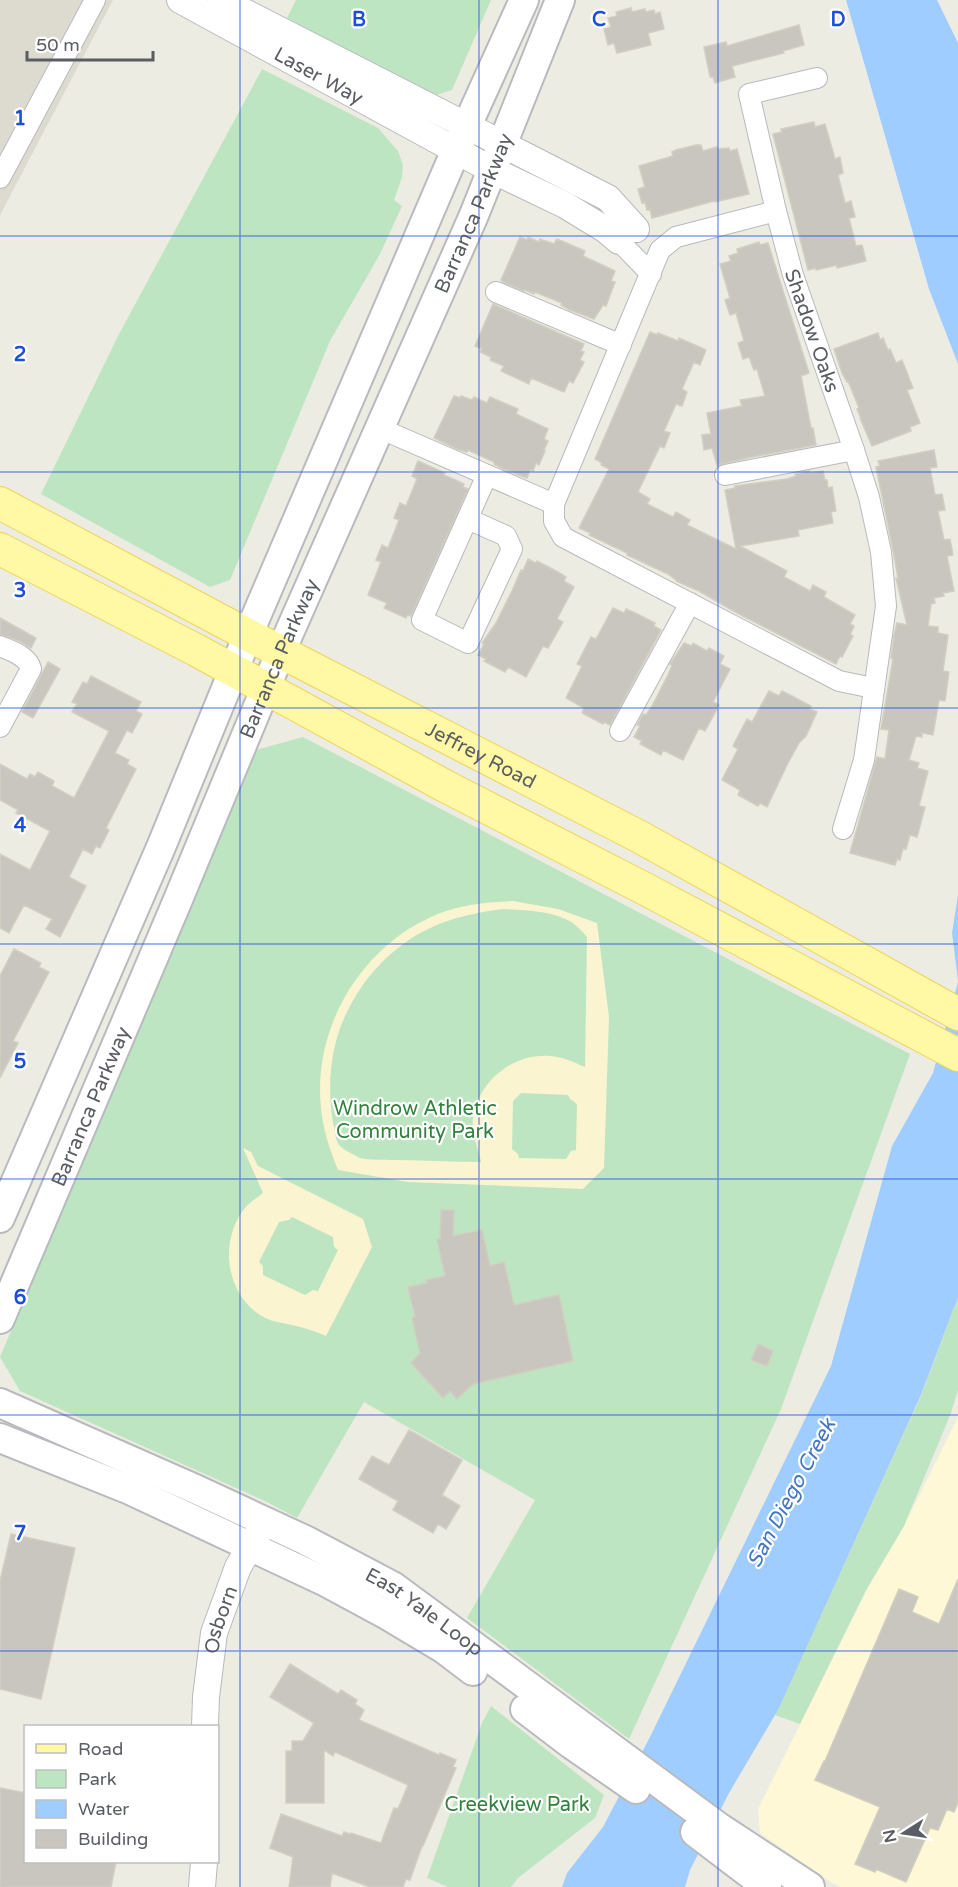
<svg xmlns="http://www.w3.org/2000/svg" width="958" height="1887" font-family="'Varela Round',sans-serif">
  <rect width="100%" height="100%" fill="#edece2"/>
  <path fill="#fef8d6" d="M958,1417v470h-117l-12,-6 -69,-48 -2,-24 109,-219 37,-64z"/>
  <path fill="#dddbd0" d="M0,0h113l-113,215z"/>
  <path fill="#bee5c1" d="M296,0h195l-39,90 -19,6 -146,-78z
    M262,69l116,59 20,23 5,14 -1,12 -8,23 8,6 -22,48 -50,87 -100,239 -20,7 -169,-93 77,-158z
    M303,737l607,317 -129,355 -152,330 -162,-121 68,-118 -171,-98 -67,116 -30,-16 -247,-111 -20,-34 256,-607z
    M958,1297v93l-7,23 -47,113 -38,64 -66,134 -25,-9 146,-319z
    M491,1706l113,89 -9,23 -77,60 -7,9h-63l-21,-9 55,-155z"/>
  <path fill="#faf4d0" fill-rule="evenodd" d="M513,901l45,8 39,14 12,94 -5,151 -21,21 -175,-7 -70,-12c-8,-20 -15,-40 -17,-62 -9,-83 44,-169 125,-197 21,-7 44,-9 67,-10zM503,909c22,1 51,2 70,14 5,4 10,9 14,14l-2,130c-12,-5 -22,-10 -35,-11 -37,-3 -71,25 -77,61 -2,16 5,30 8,45 -30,0 -61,-2 -91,-2 -10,-1 -23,1 -32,-3 -5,-3 -15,-7 -19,-12 -4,-6 -4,-15 -6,-22 -6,-37 -3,-77 14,-111 12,-25 29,-47 51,-64 31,-25 66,-34 105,-39zM521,1093l47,2 2,4 7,5 -1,46 -5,1 -5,8 -47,-1 -1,-4 -6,-5 1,-48z
    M243,1148l8,4 7,14 105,53 9,28 -46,89c-7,-3 -15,-6 -22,-8 -15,-5 -30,-4 -44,-13 -35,-23 -41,-75 -15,-107 5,-6 12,-10 18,-15zM292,1217l41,20 1,10 4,3 -20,41 -5,-1 -8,5 -42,-20v-9l-4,-4 20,-40 10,-2z"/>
  <path fill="#a0cdff" d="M846,0h91l21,43v321l-29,-75z
    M958,895v86l-6,-48z
    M958,982v315l-37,98 -143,315 -49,83 -39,77 -5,17h-123l5,-14 36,-46 47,-90 181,-371 61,-220 41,-73z"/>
  <path fill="#c8c6bf" stroke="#d2cec0" stroke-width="1.5" d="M631,8l1,4 13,-3 1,3 8,-2 1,4 5,-2 4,17 -16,4 3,12 -34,8 -3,-10 -6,2 -4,-16 7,-2 -3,-9 9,-2 -1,-4z
    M799,25l5,20 -21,6 1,2 -52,13 3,11 -20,6 -2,-6h-3l-6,-30 22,-5 1,4z
    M814,122l1,5 10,-3 10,35 5,-2 3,16 -5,2 7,28 6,-2 4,16 -6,1 7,28 6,-1 4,16 -29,7v-3l-21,5v-2l-8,2 -35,-136 9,-2 -1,-3z
    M696,145h5l2,6 14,-4 1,2 11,-1 1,3 7,-2 12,45 -34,8 -1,-1 -62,17 -2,-9 -3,1 -2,-8 -3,1 -4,-14 7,-2 -6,-21 34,-10 -1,-4 4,-2z
    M520,237l7,3 1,-3 11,5 1,-3 14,5 3,-5 28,12 -2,5 32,15 -4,10 4,1 -9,24 -3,-1 -9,14 -24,-9 -9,-5 1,-2 -27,-11 -1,2 -9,-4 -1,1 -21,-9 -2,-2z
    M759,242l1,3 8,-2 41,130 -8,3 10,52h2l3,17 -64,12 -35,8 -5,-17 -8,2 -2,-15 9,-1 -4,-21 35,-7 -2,-6 25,-4 -8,-27 -3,1 -5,-13 -6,2 -5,-16 6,-2 -8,-28 -6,2 -5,-15 5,-2 -10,-34 11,-3 -2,-5 9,-3 -1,-4z
    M493,304l91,40 -3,7 3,1 -4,8 4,2 -11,21 -4,-2 -5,11 -33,-14 -2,6 -28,-13 3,-5 -14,-6 1,-3 -11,-5 2,-3 -7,-3z
    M650,332l7,3 1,-2 20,8 1,-3 27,12 -6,15 -6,-3 -12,27 5,3 -5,14 -6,-2 -12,27 6,2 -6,15 -4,-2 -22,46 12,7 -3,5 26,13 3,-5 14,8 -3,5 49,24 -11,-59 10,-2v-2l52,-7 9,-3 -1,-2 14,-3 1,2 13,-2 2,9h2l1,8 4,-1 4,24 -5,1 2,11 -35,7 1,6 -59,10 47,25 -3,6 26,14 3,-6 13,7 -2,5 31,18 -5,9 4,2 -4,9 3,1 -11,21 -2,-1 -4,8 -99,-51 -38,-22 -23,-10v-1l-8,-6 -41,-19v-2l-38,-18 1,-2 -11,-5 30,-59 -8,-4 1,-2 -7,-4z
    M878,333l2,7 3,-2 5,12 2,-1 6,14 6,-3 11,28 -6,2 13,33 -10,4 1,4 -39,15 -12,-28h1l-4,-9 2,-1 -11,-27 -1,1 -5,-9 -8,-24z
    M454,396l6,2 1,-2 11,4 2,-3 13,6 3,-6 28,12 -2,5 32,15 -4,10 4,2 -4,9 1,1 -6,14 -3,-2 -3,8 -3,-1 -3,8 -24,-9 -9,-5v-2l-26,-12 -1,2 -10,-3 -23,-11z
    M934,450l3,17 -7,1 5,27 7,-1 3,16 -7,1 6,29 6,-1 3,16 -6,1 7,35 -11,2 1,3 -10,2 1,5 -4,1 -3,22 10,1v6l10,2 -5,36 6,1 -4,29 -6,-1 -6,35 -11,-2v4l-6,-1 -7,24 10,3 -2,5 11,3 -9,35 6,1 -8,30 -7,-2 -4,14 -3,-1 -3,12 -3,-1 -2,6 -45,-12 27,-96 8,2 4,-29 -8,-1 12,-70 -2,-1 3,-23 3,-12 10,2 -11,-47h2l-5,-28 -17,-83 4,-1 -2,-5z
    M418,461l27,12 -1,2 20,9 -1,3 5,2 -57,127 -4,-1 -1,3 -22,-10 3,-5 -19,-8 13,-33 -5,-2 6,-15 6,3 11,-28 -5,-2 6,-15 6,3 11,-27 -5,-3z
    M528,559l8,4 1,-2 21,11 8,5 -2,4 10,6 -17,32 6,3 -15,26 -5,-2 -17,31 -18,-10 -3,5 -21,-11 2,-2 -8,-4 6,-11 -2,-1 14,-20 16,-32 9,-21 2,1z
    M613,608l11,5 2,-4 9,4 20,10 -1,3 7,4 -51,95 -6,-3 -1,2 -21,-11 2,-5 -18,-10 16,-32 -5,-2 14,-27 5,2z
    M0,618l36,20 -5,10 -12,-7 -19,-7z
    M684,643l8,3 1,-3 14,8 2,-3 15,8 -4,8 10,5 -17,33 6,3 -14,26 -6,-3 -16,32 -20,-10 -2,5 -21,-11 2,-3 -8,-4 6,-11 -3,-1 6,-11 3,1 6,-9 16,-31 4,-10 -2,-1z
    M48,662l12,7 -27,49 -11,-6z
    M91,676l50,26 -5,9 6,3 -10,19 -5,-3 -12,23 14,7 -2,4 9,5 -30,59 3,2 -9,18 -4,-2 -4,8 -9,-5 -14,28 17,9 -26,51 -14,-8 6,-10 -28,-14 -15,28 -9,-5v-74l30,16 20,-39 -34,-18 2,-3 -18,-10v-36l27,15 3,-5 5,3 3,-5 16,9 -2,5 22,12 35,-67 -37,-19 5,-8 -5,-2 11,-20 4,2z
    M769,691l10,5 3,-5 8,4 21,11 -1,3 7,3 -11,24 -7,7 -11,20 -21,44 -7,-4 -2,3 -20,-11 2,-5 -18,-10 16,-31 -5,-3 14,-27 5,3z
    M14,949l27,14 -2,4 10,5 -36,69 5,2 -18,35v-102z
    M441,1210h13l-1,26 29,-6 8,36 14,-4 10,43 45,-10 14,66 -100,23 -16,15 -7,-8 -7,7 -32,-35 9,-10 -8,-35 3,-1 -7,-30 19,-4 -1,-3 19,-4 -8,-36 3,-1z
    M758,1344l15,7 -6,15 -16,-6z
    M409,1430l53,30 -20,35 18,11 -14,23 -8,-5 -5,9 -40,-23 5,-9 -39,-22 13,-23 17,9z
    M11,1534l64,14 -34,151 -41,-10v-108z
    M958,1579v224l-4,9 -7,-3 -9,21 -8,-2 -24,54 -30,-13 -1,3 -20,-8 25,-57 -65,-27 9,-19h1l74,-172 19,8 -6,15 27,12z
    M290,1664l48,30 3,-4 16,10 -2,4 9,6 -5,10 80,35 1,-2 16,7 -3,7 3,1 -33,78h-1l-12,34 -4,-1 -3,8h-33l-38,-14 -2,14h-41l4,-30 -23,-9 11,-34 61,22 2,-4 6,2 1,-1 30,10 13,-35 4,1 10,-24 -73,-33 -2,4 -9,-6v53h-38v-52h6v-10h11l11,-18 -44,-26z
    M0,1788l26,5v69h90l-5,25h-111z"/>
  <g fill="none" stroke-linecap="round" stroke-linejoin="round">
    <defs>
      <g id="minor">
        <path id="s1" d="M817,78l-68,16 27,117 17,64 61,175 15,47 12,55 5,54 -22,154 -21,69"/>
        <path d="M0,178l95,-178"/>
        <path d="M776,211l-100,26 -16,13 -106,254v17l9,16 276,144 34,7"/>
        <path d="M619,241l32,33"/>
        <path d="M496,292l125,53"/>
        <path d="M379,428l175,76"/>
        <path d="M725,475l129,-25"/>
        <path d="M468,519l38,17 6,13 -44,94 -46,-23 65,-145"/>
        <path d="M0,646c11,5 28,10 31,23l-31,58"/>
        <path d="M620,731l70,-128"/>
      </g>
      <g id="tertiary">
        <path id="s2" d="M180,0l312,170 73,35 41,25 13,11"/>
        <path d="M221,0l387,198 28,31"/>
        <path id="s3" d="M205,1726l1,-29 8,-64 24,-66 22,-37"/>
        <path d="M202,1887l2,-25"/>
      </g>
      <g id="secondary">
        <path d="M0,1218l161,-371 87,-212 208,-485 68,-150"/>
        <path id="s4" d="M0,1319l177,-417 104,-251 193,-436 86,-215"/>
        <path id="s5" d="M0,1403l193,85 112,52 89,47 326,241 90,59"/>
        <path d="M0,1438l130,52 194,91 63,34 57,34 29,22"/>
        <path d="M525,1709l46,35 65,45"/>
        <path d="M695,1832l72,55"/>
      </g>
      <g id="primary">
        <path id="s6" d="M0,503l248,132 392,202 318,177"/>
        <path d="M0,549l196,101 249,136 204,105 309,164"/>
      </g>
    </defs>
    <use href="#minor" stroke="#b7b9be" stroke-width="22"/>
    <use href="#tertiary" stroke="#b7b9be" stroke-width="28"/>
    <use href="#secondary" stroke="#b8bac0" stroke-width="32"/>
    <use href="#primary" stroke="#f1d357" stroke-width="34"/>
    <use href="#minor" stroke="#fff" stroke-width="20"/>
    <use href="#tertiary" stroke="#fff" stroke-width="26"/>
    <use href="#secondary" stroke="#fff" stroke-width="28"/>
    <use href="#primary" stroke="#fff8a5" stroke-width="32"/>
  </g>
  <path fill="none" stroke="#1d4ed8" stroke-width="1.5" stroke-opacity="0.55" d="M240,0v1887M479,0v1887M718,0v1887M0,236h958M0,472h958M0,708h958M0,944h958M0,1179h958M0,1415h958M0,1651h958"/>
  <g text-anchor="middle" stroke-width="4.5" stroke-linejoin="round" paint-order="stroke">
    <g font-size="20" fill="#5a5d63" stroke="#fff">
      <text dy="7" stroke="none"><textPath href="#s2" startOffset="158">Laser Way</textPath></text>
      <text dy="7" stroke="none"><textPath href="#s4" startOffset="1203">Barranca Parkway</textPath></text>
      <text dy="7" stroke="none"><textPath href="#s1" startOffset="315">Shadow Oaks</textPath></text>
      <text dy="7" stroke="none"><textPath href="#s4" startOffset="717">Barranca Parkway</textPath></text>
      <text dy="7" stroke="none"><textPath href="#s6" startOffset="543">Jeffrey Road</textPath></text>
      <text dy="7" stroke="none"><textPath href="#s4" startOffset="231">Barranca Parkway</textPath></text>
      <text dy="7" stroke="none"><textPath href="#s5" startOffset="474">East Yale Loop</textPath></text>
      <text dy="7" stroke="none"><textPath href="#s3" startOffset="108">Osborn</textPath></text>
    </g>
    <g font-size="20" fill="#33813e" stroke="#fff">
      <text x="415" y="1115">Windrow Athletic<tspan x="415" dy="23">Community Park</tspan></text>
      <text x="517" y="1811">Creekview Park</text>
    </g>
    <g font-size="21" font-style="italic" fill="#4376c2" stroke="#fff">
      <text transform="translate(791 1493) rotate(-62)" y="7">San Diego Creek</text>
    </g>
  </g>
  <g font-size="20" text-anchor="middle" font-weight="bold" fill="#1d4ed8" stroke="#fff" stroke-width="4.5" stroke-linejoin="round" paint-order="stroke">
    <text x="359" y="26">B</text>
    <text x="599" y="26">C</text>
    <text x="838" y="26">D</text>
    <text x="20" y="125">1</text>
    <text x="20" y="361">2</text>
    <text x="20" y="597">3</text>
    <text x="20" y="832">4</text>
    <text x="20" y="1068">5</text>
    <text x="20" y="1304">6</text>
    <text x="20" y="1540">7</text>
  </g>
  <rect x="24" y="1725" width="195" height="138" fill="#ffffff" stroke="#bdbec1" stroke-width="1.5"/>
  <rect x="36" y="1744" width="30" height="9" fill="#fff8a5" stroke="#bdbec1" stroke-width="1.5"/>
  <text x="78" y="1755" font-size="18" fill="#5a5d63">Road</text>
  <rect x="36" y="1770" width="30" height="18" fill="#bee5c1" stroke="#bdbec1" stroke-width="1.5"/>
  <text x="78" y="1785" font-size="18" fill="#5a5d63">Park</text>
  <rect x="36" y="1800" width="30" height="18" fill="#a0cdff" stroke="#bdbec1" stroke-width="1.5"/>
  <text x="78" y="1815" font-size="18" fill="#5a5d63">Water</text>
  <rect x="36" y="1830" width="30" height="18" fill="#c8c6bf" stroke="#bdbec1" stroke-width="1.5"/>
  <text x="78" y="1845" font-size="18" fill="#5a5d63">Building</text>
  <g transform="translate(904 1833) rotate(258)" stroke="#ffffff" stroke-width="4.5" paint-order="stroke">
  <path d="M0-4.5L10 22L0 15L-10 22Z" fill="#5a5d63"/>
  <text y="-9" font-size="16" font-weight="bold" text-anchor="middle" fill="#5a5d63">N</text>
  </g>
  <path d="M27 51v9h126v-9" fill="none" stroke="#5a5d63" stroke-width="3"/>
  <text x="36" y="51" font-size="18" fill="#5a5d63" stroke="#ffffff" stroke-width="4.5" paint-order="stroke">50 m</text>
</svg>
